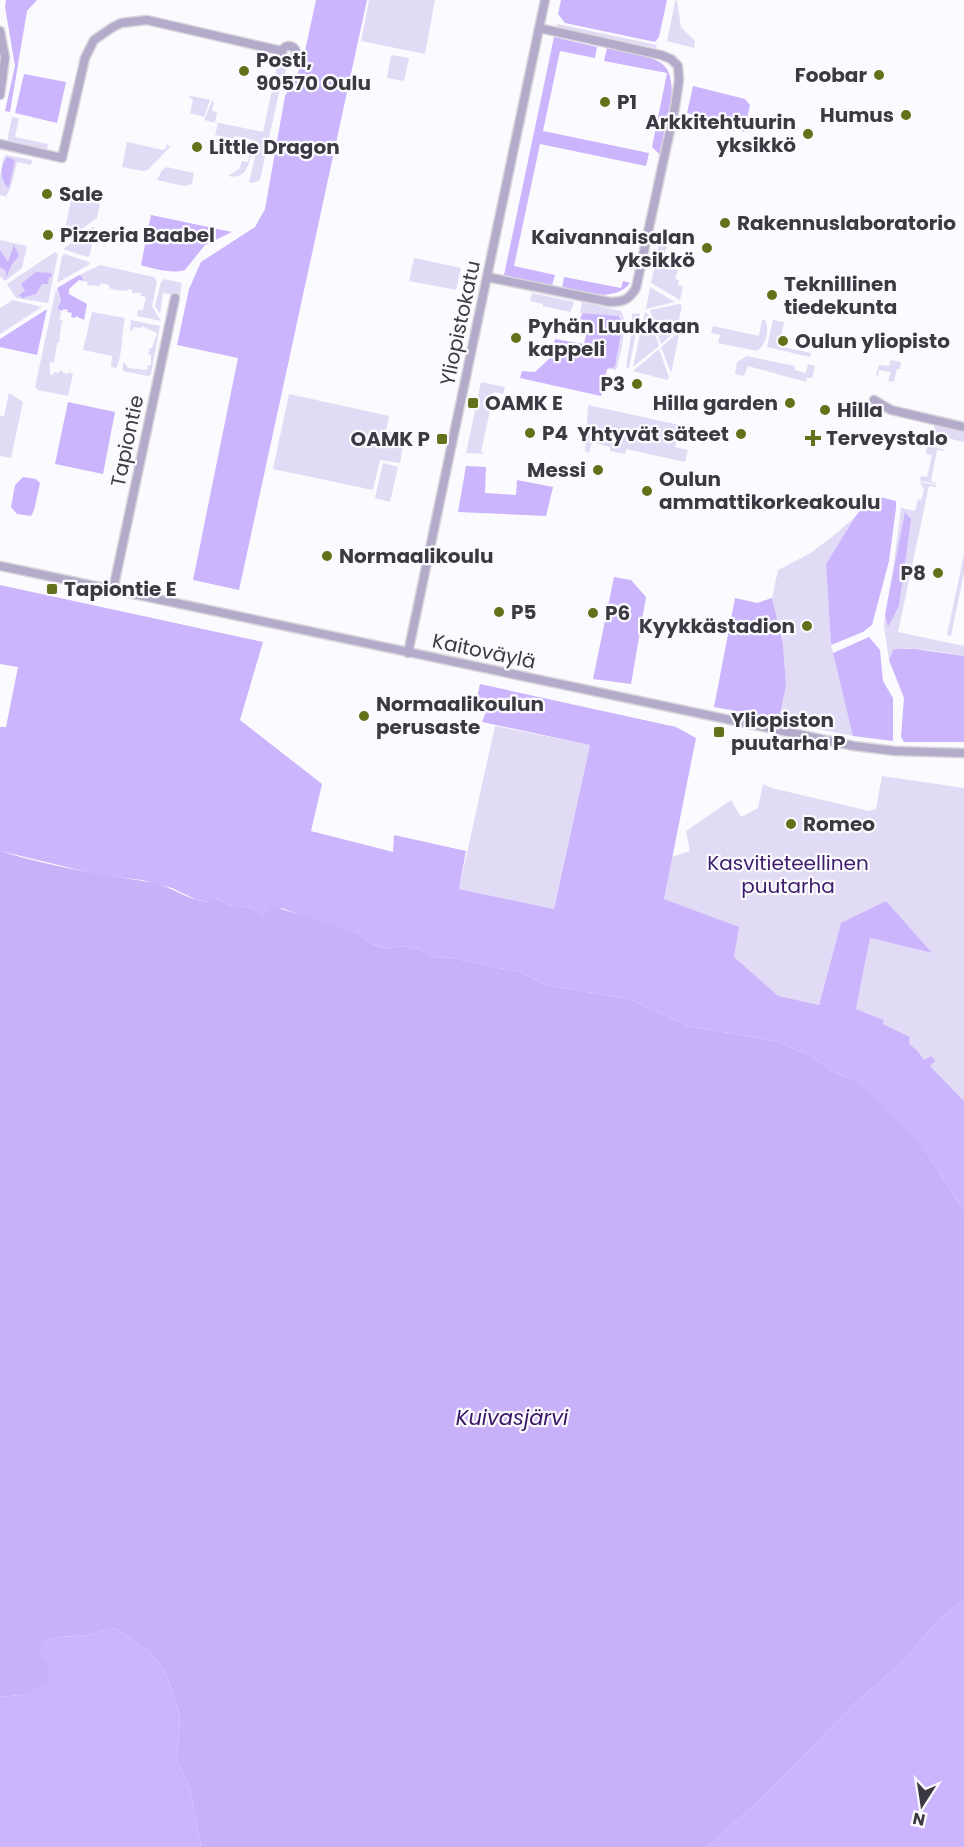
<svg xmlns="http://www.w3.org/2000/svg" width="964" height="1847" font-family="Poppins,sans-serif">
  <rect width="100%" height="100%" fill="#fbfafe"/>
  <path fill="#e2dbf6" d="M369,0h66l-10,54 -64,-13z
    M677,0l4,27 14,14 -1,7 -27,-7 8,-39z
    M558,24l99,21 -1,3 -97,-20 -3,-2z
    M391,55l18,3 -5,23 -17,-3z
    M278,62l8,8 -6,18 -20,92 -7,3 -4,-1 8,-33 -4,-1c-4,14 -5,32 -25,28l11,-7 3,-8 6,1 5,-22 -18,-4 -1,3 -19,-4 3,-12 -14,-3 8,-19 2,1 -2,9 5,1 -2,10 48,10z
    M192,96l18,4 -6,17 -14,-4 3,-13 -5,-3z
    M12,117l7,1 -4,19 33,7 -1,7 -40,-9z
    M127,142l36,8 3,-2 1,-4 3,3 -22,23 -5,1 -21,-4z
    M6,155l26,5 -1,5 -14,-3c-3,12 -5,26 -11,34l3,1 -9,-2v-20l4,-18z
    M167,167l27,6 -2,11 -8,2 -27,-6 5,-10z
    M73,191l12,3 6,8 9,2 -3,14 -35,25z
    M92,227h3l-5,28 -3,2 -24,-8z
    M660,237l7,8 -3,12 15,4 -1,5 -22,-5z
    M0,240l27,6 -5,22 -17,13 -5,-5z
    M55,252l3,2 -10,49 -32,-5 -9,-14z
    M65,254l24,8 1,2 -33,19 5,-27z
    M414,258l47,10 -5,22 -47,-9z
    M100,265l54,12 3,5 -5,24 9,15 -24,-5 1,-6h5l3,-13 -5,-1v-3h-9v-3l-4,-1 -1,2 -13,-1 -5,-2v-3l-8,-2 -1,3 -13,-1 1,-3 -5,-1 -4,-6z
    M655,265l23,5 -3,9 4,1 -1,5 5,1 -3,14 -29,-17z
    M164,279l18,4 -2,13 -17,-3 -3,21 -5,-8 6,-24z
    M650,287l25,15 -29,7z
    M56,289l5,12 -4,8 4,2 -1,9 3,1 -2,4 -2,18h-2l-3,20 -4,-1v12l3,1 1,-3 5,1 1,-3 3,1v2l5,1v-2l5,2 -5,22 -30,-6 -3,-3z
    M532,293l42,9v1l-4,9 -27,-6v-2l-13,-3z
    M13,300l29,7 -42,27v-26z
    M582,302l39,9c8,11 -1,46 -5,59l-9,-2 8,-1 8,-44 -3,-7 -40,-3z
    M679,304l3,1 -5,25 -16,14 -11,-34z
    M92,312l33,6c-4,17 -2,37 -9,51l-5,-3 1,-10 -29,-6z
    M645,312l3,2 11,32 -26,21z
    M640,313l-11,55h-1l-2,-1 6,-37v-16z
    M763,318l21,4 -5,24 32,7 -1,4 -43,-10 6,-27z
    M131,320l29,6 -9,48 -3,2 -25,-5v-8h2l3,5 19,2 1,-5h3v-10l-3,-1 2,-6h2l5,-15 -15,-7 -1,2 -7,-1 -2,4 -2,-1z
    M762,320h3c5,11 1,24 -8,31l-39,-8 2,-8 -9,-2 2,-7 46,10z
    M680,331l-9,42 -10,-26z
    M659,349l10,28 -2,3 -34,-9z
    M747,356l48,10v4l11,3 2,-9 7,2 -3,12h-5l-1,4 -58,-16 -4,10 -9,-2 2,-12z
    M891,360l10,2 -1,7h-3l-3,13 -6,-1 3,-9 -12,-2 -1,6 -2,-1 3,-10 10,1z
    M481,382l24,5 -2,7 -9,-2 -13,60 5,2 -20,-1z
    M9,393l14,9 -12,56 -11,-2v-40h4z
    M289,394l100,22 -3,15 19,4 -5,28 -20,-3 -7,30 -100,-21z
    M588,405l101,22 -2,6h-9l-3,14 13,3 -3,12 -59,-13 -1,5 -15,-3v-4l-18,-5 -3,11 -4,-1z
    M935,425l29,6v11l-30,-7 -2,-2z
    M930,445l14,5v1l-7,-1 -6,31 5,2v1l-16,-3 1,-5 6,1 5,-22 -6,-1 1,-8z
    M383,463l15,4 -8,35 -15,-4z
    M920,482l16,3v2l-7,-1 -31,146 66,14v10c-22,-3 -49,-11 -71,-5l-4,9 -5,-33 1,-12 9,-52 7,-55 14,3 3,-12 3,1 3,-10z
    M855,517l-29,47 5,81 12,41 10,50 -62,-12 -12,-5 7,-33 -3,-42 -11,-46 6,-28 31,-16 23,-17z
    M964,554v19l-13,63 -4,-1z
    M495,726l95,19 -36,164 -95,-20z
    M882,776l82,12v313l-34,-35v-10l-6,4 -7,-10 -8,-6 1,-7 -27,-13 1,-4 -28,-11 14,-71 61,15 -90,-30 -22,82 -41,-8 -44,-40 4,-30 -74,-28 8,-42 18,-6 -4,-20 45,-31 10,17 17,-9 5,-24 9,4 97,23 7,-2z"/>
  <path fill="#cbb5fc" d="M6,0h31l-10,11 -17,101 -5,-1 10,-45 -10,-59z
    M316,0h51l-128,590 -46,-10 45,-222 -61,-13 12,-56 12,-27 54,-35 10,-18 20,-113 17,-31z
    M561,0h106l-8,37 -4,5 -90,-19 -7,-9z
    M554,37l43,10 -2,11 -35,-7 -17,80 106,22 -3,13 -106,-22 -26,122 41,9 -3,11 -48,-11z
    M607,48c17,4 39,5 54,15 22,14 4,70 -1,92l-8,-8 15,-74 -63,-12z
    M24,74l42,8 -9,41 -42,-10z
    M693,86l52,13 5,6 -6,27 -57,-19z
    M7,157l8,3 -6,27h-2c-7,-9 -7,-21 0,-30z
    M151,215l81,17 -27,13 -20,25c-12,4 -32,-1 -44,-5z
    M14,245l5,11 -7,8 -6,14v-7l-6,-4v-17l8,12z
    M36,272l15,1 1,3 -3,2 -1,6h-6l-6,10 -14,4 -3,-3 6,-4 -4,-7z
    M79,275l3,2 1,4 -4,-1 -10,9v5l18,10 -3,16 -8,-4 -1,2 -4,-1 1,-4 -5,-1 1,-2 -5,-1v2l-6,-2 4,-8 -4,-13z
    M564,277l57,11 2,-7 7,2c-15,20 -47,9 -68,5z
    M47,309l-10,46 -37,-8v-8z
    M583,313l36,3 4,7 -8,44 -8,2 -6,27 -81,-18 2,-7 13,1 16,-15 4,-18 29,5 4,-17 -8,-9z
    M68,402l47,10 -12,62 -48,-10z
    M466,466l20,1 -1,26 31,2 1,-15 36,7 -7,29 -88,-4z
    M23,477l13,2 4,4 -6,27 -3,6 -14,-2 -6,-7 4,-22z
    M876,496l20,5v7l-7,53 -17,64 -9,7 -32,13 -5,-81 29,-47 12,-15z
    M905,512l6,7 -12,87 -11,21 -3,-12z
    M614,577l17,3 15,17 -15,87 -38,-5z
    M0,585l263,57 -23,78 82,64 -11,47 82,21 1,-17 72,16 -7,38 95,20 36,-164 -108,-23 5,-13 -12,-3 5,-22 196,43 20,11 -32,161 75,28 -5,30 44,39 41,9 22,-82 45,-22 46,52 -62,-15 -14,71 28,11 -1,4 27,13 -1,7 8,6 7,10 7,-4 4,5 -5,5 34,35v110l-37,-58 -77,-74 -18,-8 -21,-15 -36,-15 -87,-15 -59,-27 -83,-14 -23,-12 -76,-16 -10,1 -18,-9 -17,-3 -13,3 -20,-6 -10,-9 -47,-14 -30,-12 -18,8 -13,-8 -23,-3 -10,-6 -7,3 -14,-2 -25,-12 -30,-8 -42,-5 -100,-24v-124h6l12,-60 -18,-3z
    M735,598l22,5 15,-5 11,46 3,42 -7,33 -65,-12z
    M869,637l11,13 3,31 10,17v43l-40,-5 -20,-83z
    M897,649h19l48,7v86h-60l-3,-5 3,-39 -15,-38 4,-10z
    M964,1600v247h-257l55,-49 93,-95 50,-43 31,-38z
    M115,1628l34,23 16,20 15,44 -3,45 13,28 11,59h-201v-150l21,-2 20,-39v-14l19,-5 27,-2z"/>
  <path fill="#c7b2f9" d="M0,851c31,10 66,17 99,23 19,4 39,5 59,10 18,5 42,24 60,15l10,6 23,3 13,8 8,-10 87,28 10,9 19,6 14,-3 17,3 18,9 10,-1 76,16 23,12 83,14 59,27 87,15 36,15 21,15 18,8 33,25 44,49 37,58v389l-28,22 -31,38 -50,43 -93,95 -55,49h-506l-11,-59 -13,-28 3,-45 -15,-44 -16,-20 -34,-23 -28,7 -27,2 -19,5v14l8,11 -2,17 -26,11 -21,2z"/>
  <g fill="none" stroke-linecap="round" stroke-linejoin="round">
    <defs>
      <path id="minor" d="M0,31l5,27 -5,37
        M282 53a7 7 0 1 1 14 0a7 7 0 1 1-14 0Z
        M0,144l62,14 23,-100 9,-18 19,-13 8,-4 26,-3 135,31
        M487,277l123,25c13,0 19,-2 26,-14l39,-181 4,-27 -1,-14 -7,-7 -10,-4 -122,-27
        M874,400l17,10 73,17
        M0,566l854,180 41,5 69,2
        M113,590l62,-292
        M408,653l137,-653"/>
    </defs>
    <use href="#minor" stroke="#d9d7dc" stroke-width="11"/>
    <use href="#minor" stroke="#b4abcb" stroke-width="8"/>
  </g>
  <g fill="#64711b" stroke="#fbfafe" stroke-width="2">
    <circle cx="244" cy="71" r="6"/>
    <circle cx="879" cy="75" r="6"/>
    <circle cx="605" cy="102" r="6"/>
    <circle cx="906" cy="115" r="6"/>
    <circle cx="808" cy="134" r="6"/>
    <circle cx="197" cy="147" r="6"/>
    <circle cx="47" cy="194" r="6"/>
    <circle cx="725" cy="223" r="6"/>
    <circle cx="48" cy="235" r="6"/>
    <circle cx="707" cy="248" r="6"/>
    <circle cx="772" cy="295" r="6"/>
    <circle cx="516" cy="338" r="6"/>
    <circle cx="783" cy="341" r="6"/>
    <circle cx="637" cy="384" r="6"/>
    <rect x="467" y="397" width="12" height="12" rx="3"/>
    <circle cx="790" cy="403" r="6"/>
    <circle cx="825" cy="410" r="6"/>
    <circle cx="530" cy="433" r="6"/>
    <circle cx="741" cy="434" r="6"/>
    <path d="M810 429h6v6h6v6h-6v6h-6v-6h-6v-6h6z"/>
    <rect x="436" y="433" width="12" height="12" rx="3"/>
    <circle cx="598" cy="470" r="6"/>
    <circle cx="647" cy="491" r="6"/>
    <circle cx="327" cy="556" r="6"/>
    <circle cx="938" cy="573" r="6"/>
    <rect x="46" y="583" width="12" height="12" rx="3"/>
    <circle cx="499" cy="612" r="6"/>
    <circle cx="593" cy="613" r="6"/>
    <circle cx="807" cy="626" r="6"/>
    <circle cx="364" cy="716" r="6"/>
    <rect x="713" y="726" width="12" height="12" rx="3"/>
    <circle cx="791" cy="824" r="6"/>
  </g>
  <g text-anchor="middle" stroke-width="4.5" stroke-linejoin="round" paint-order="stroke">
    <g font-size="20" font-weight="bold" fill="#3c3942" stroke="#fbfafe" text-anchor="start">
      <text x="256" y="67">Posti,<tspan x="256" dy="23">90570 Oulu</tspan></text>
      <text x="867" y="82" text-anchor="end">Foobar</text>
      <text x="617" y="109">P1</text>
      <text x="894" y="122" text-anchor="end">Humus</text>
      <text x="796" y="129" text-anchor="end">Arkkitehtuurin<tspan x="796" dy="23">yksikkö</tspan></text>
      <text x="209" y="154">Little Dragon</text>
      <text x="59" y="201">Sale</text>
      <text x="737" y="230">Rakennuslaboratorio</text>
      <text x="60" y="242">Pizzeria Baabel</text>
      <text x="695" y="244" text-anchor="end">Kaivannaisalan<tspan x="695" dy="23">yksikkö</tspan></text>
      <text x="784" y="291">Teknillinen<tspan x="784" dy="23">tiedekunta</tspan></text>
      <text x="528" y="333">Pyhän Luukkaan<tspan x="528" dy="23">kappeli</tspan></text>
      <text x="795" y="348">Oulun yliopisto</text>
      <text x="625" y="391" text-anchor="end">P3</text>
      <text x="485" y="410">OAMK E</text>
      <text x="778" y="410" text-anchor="end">Hilla garden</text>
      <text x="837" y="417">Hilla</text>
      <text x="542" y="440">P4</text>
      <text x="729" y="441" text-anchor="end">Yhtyvät säteet</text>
      <text x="826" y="445">Terveystalo</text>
      <text x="430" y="446" text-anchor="end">OAMK P</text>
      <text x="586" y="477" text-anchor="end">Messi</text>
      <text x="659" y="486">Oulun<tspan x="659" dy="23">ammattikorkeakoulu</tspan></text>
      <text x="339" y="563">Normaalikoulu</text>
      <text x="926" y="580" text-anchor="end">P8</text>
      <text x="64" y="596">Tapiontie E</text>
      <text x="511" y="619">P5</text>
      <text x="605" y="620">P6</text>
      <text x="795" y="633" text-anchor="end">Kyykkästadion</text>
      <text x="376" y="711">Normaalikoulun<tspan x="376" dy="23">perusaste</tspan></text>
      <text x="731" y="727">Yliopiston<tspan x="731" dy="23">puutarha P</tspan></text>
      <text x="803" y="831">Romeo</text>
    </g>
    <g font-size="20" fill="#3c3942" stroke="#fbfafe">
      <text transform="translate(460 323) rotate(-78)" y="7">Yliopistokatu</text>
      <text transform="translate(127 441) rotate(-78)" y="7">Tapiontie</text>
      <text transform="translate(484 651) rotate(12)" y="7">Kaitoväylä</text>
    </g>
    <g font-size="20" fill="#3e1c6c" stroke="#fbfafe">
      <text x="788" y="870">Kasvitieteellinen<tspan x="788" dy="23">puutarha</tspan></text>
    </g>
    <g font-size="21" font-style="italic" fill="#381465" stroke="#fbfafe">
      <text x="512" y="1425">Kuivasjärvi</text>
    </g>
  </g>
  <g transform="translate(922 1805) rotate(192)" stroke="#fbfafe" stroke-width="4.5" paint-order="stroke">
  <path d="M0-4.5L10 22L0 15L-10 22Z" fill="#3c3942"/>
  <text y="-9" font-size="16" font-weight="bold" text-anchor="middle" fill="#3c3942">N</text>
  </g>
</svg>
